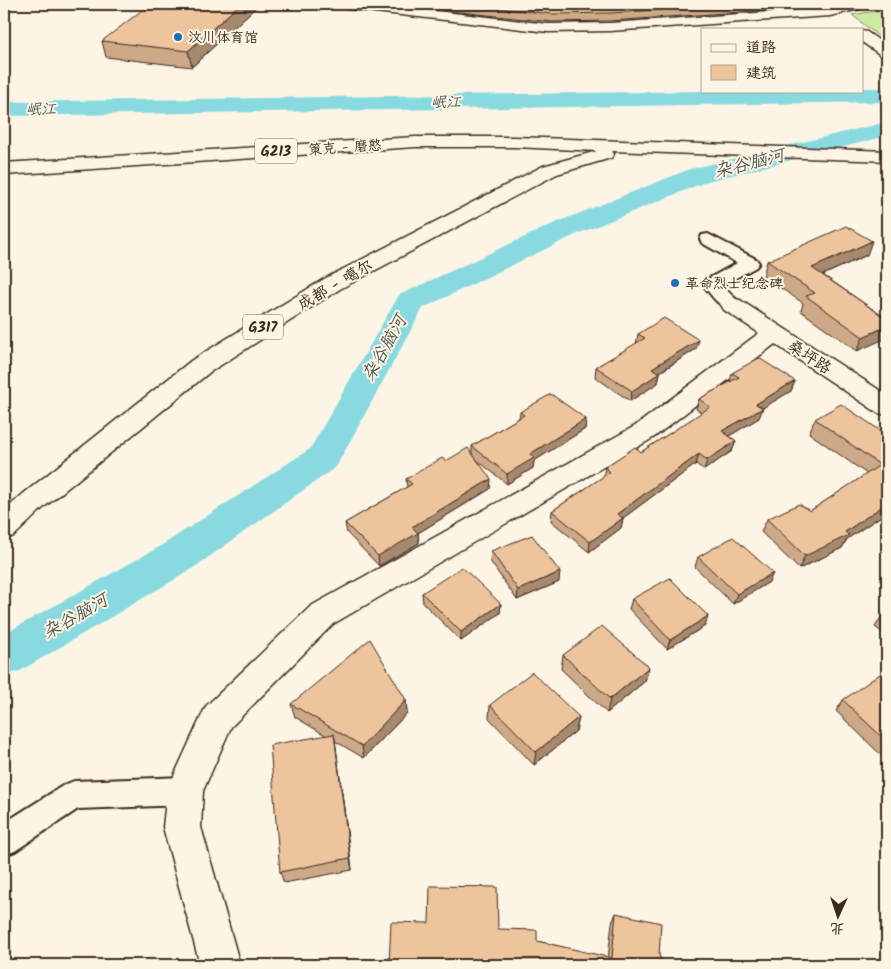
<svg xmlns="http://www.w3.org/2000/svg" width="891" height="969" font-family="Kalam,'LXGW WenKai TC',sans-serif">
  <rect width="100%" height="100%" fill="#fcf5e5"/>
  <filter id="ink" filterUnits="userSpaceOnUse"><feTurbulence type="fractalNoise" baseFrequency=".02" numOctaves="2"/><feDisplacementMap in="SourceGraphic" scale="10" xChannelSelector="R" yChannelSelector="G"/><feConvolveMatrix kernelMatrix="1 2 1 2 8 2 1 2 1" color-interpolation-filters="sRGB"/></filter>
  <g filter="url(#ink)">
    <path fill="#ceeaa1" stroke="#848a60" d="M887,9v34l-35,-28z"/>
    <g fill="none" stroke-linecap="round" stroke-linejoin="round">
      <path fill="#89dae0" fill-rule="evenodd" d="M862,88h25v14l-883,14v-14l698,-11h160z
        M887,122v14l-179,45 -133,54 -152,73 -87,159 -147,104 -169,100 -16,5v-42l155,-87 151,-98 89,-154 156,-72 135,-54z"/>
      <defs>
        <path id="minor" d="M405,4h13l-10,9h-8l-2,-2z
          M708,234l48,25 3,4 -3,4 -33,18 18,20 -2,4c-16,4 -28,-13 -36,-25l3,-4 31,-17 -35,-20 -2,-4 2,-4z
          M185,777l10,4 5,10 -5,10 -10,4 -107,4 -63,42 -11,4v-32l60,-38 10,-4z"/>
        <path id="tertiary" d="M333,4h42l173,20 62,-1 220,-15 16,-4h24l-2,3 -38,9 -220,15 -62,1 -208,-24 -5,-1z
          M862,31l5,1 20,14v12l-5,-2 -20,-14z
          M732,298l8,2 147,95v20l-9,-2 -103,-69 -122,94 -320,186 -102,103 -28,64 -2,36 39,138h-40l-37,-138 4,-36 39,-85 105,-100 324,-180 124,-93 -35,-23 -3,-5 3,-5z"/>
        <path id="trunk" d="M415,137h100l372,14v10l-275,-10 2,3 -3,4 -54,16 -217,115 -130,83 -167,136 -29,28 -10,3v-28l19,-17 169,-134 132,-81 219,-113 54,-15 -82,-4h-100l-411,28v-12z"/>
      </defs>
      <use href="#minor" stroke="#3b2a1e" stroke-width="4"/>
      <use href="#tertiary" stroke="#3b2a1e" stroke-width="3"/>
      <use href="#trunk" stroke="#3b2a1e" stroke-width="3"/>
      <use href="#minor" fill="#fcf5e5" fill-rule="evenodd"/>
      <use href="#tertiary" fill="#fcf5e5" fill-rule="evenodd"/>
      <use href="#trunk" fill="#fcf5e5" fill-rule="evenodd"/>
    </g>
    <path fill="#cda987" stroke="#3b2a1e" d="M259,4l-67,63 -86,-10 -4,-16z
      M441,4h356l-28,6 -159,11 -58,1 -111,-12z
      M867,255l-44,20 64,44 -30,32 -56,-40 2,-8 -40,-27 4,-15z
      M638,334l58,15 -37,24h1l-2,10 -28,18 -35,-24 1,-10 40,-23z
      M732,373l63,8 -4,10 -29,17 -3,10 -30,18 7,5 -4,10 -28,19 -8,-6 -73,54 -2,10 -32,24 -38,-31 1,-10 51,-34 2,-10 36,-15 61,-39 -6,-4 3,-10 31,-17z
      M520,412l66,7 -1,10 -51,32 -1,7 -26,16 -30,-24 13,29 -72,44 1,10 -40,23 -32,-33 -2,-10 62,-36 -1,-8 40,-18 26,-8v-7l47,-28z
      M815,419l72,16v77l-40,27 -5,9 -43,21 -38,-37 6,-13 43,-8 57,-37 -58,-41z
      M491,551l68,31 -42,18 -27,-39z
      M698,557l75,16 -4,9 -36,22 -38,-37z
      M422,593l79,11 -1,9 -39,28 -38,-38z
      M632,599l76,17 -3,10 -38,23 -38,-40z
      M887,608v28l-12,-9z
      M563,655l86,12 -4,14 -38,32 -46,-44z
      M887,680v78l-2,1 -49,-48 7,-11z
      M406,700l1,13 -43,45 -29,-17 17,129 -68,13 -4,-11 45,-137 -30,-18 -4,-13z
      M490,705l89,12 -3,14 -42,34 -45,-47z
      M616,913l43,43 5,9h-275l109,-36 39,12 71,17 4,-35z"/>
    <path fill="#a7896e" stroke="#3b2a1e" d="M240,4h19l-67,63 -4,-16z
      M771,4h26l-28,6z
      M872,241l-5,14 -60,27 5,-14z
      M887,326v12l-30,13 6,-14z
      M699,340l-3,9 -46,29 2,-10z
      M660,373l-2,10 -28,18 2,-10z
      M795,381l-4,10 -38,23 3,-10z
      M763,408l-4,10 -40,24 3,-11z
      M586,419l-1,10 -51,32 -1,7 -26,16v-10l23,-20z
      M736,441l-4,10 -28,19 3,-10z
      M699,454l-3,10 -81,60 2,-10z
      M491,479l-1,10 -72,44 1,10 -40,23 -1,-10 34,-29z
      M887,503v9l-40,27 -5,9 -43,21 6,-13 40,-24z
      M623,518l-2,10 -32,24 1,-10z
      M560,572l-1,10 -42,18 1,-10z
      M773,573l-4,9 -36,22 4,-10z
      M501,604l-1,9 -39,28v-9z
      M708,616l-3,10 -38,23 3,-9z
      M649,667l-4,14 -38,32 3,-14z
      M406,700l1,13 -43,45 -2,-12z
      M579,717l-3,14 -42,34 2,-13z
      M334,734l2,13 16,123 -2,-12z"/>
    <path fill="#eec49d" stroke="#3b2a1e" d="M150,4h90l-52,47 -86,-10z
      M459,4h290l-138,9 -58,1z
      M846,226l26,15 -60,27 75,51v7l-24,11 -57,-41 9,-3 -48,-32z
      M664,318l35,22 -47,28 8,5 -28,18 -36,-24 49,-29 -7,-4z
      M759,358l36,23 -39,23 7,4 -41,23 14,10 -29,19 -8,-6 -82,60 6,4 -33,24 -38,-31 58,-39 -5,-5 30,-20 6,5 69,-45 -11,-8 40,-22 -7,-4z
      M551,394l35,25 -56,35 4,4 -27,16 -35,-28 52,-31 -4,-3z
      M841,404l46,31v68l-42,29 4,3 -44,21 -38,-37 32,-15 11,7 70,-46 -65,-46z
      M468,448l23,31 -79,48 6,6 -40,23 -33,-33 67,-39 -6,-5 36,-21 4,3z
      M532,535l28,37 -42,18 -27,-39z
      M733,537l40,36 -36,21 -39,-37z
      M462,567l39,37 -40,28 -39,-39z
      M670,578l38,38 -38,24 -38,-41z
      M602,626l47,41 -39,32 -47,-44z
      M370,639l36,61 -44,46 -71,-42z
      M532,672l47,45 -43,35 -46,-47z
      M880,674l7,6v62l-44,-42z
      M334,734l16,124 -70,14 -10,-127z
      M430,886l67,1 1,42 39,1v11l75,17 4,-45 45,10 -2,33 5,9h-275l2,-43 38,1z"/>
  </g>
  <g fill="#1f6fb2" stroke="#fcf5e5" stroke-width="2">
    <circle cx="178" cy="37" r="5"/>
    <circle cx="675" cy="283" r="5"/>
  </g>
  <g text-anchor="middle" stroke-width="4" stroke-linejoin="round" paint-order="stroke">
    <g font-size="14" fill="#3b2a1e" stroke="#fcf5e5" text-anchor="start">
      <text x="188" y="42">汶川体育馆</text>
      <text x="685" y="288">革命烈士纪念碑</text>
    </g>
    <g font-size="14" fill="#3b2a1e" stroke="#fcf5e5">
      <text transform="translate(345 147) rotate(-4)" y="5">策克 - 磨憨</text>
    </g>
    <g font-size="15" font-style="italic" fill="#4e564e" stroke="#fcf5e5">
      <text transform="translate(446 102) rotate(-1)" y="5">岷江</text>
      <text transform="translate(41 109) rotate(-1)" y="5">岷江</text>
    </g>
    <g fill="#fcf5e5" stroke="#75675a" stroke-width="1">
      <rect x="255" y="138.5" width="42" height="25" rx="4"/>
      <rect x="243" y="314.5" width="40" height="25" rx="4"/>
    </g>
    <g font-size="15" font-weight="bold" fill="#3b2a1e">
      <text x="276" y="156">G213</text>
      <text x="263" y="332">G317</text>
    </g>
    <g font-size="16" fill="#3b2a1e" stroke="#fcf5e5">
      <text transform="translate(335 284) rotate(-30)" y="6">成都 - 噶尔</text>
      <text transform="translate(810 356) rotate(33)" y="6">桑坪路</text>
    </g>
    <g font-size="18" font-style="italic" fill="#4e564e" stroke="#fcf5e5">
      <text transform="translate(749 163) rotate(-14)" y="6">杂谷脑河</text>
      <text transform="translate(384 348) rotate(-61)" y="6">杂谷脑河</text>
      <text transform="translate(75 616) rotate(-30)" y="6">杂谷脑河</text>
    </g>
  </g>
  <rect width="891" height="969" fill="none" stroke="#fcf5e5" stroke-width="20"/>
  <rect x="10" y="10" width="871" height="949" fill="none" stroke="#3b2a1e" stroke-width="2" filter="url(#ink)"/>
  <rect x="701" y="28" width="162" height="65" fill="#fcf5e5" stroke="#afa495"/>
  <rect x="711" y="44" width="25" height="8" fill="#fcf5e5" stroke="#afa495"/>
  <text x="746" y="52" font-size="15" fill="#3b2a1e">道路</text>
  <rect x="711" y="65" width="25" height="15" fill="#eec49d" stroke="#afa495"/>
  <text x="746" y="78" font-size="15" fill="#3b2a1e">建筑</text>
  <g transform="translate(838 916) rotate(183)" stroke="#fcf5e5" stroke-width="4" paint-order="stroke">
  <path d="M0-4L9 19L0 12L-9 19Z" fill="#3b2a1e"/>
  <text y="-8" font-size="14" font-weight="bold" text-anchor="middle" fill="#3b2a1e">北</text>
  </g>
</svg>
